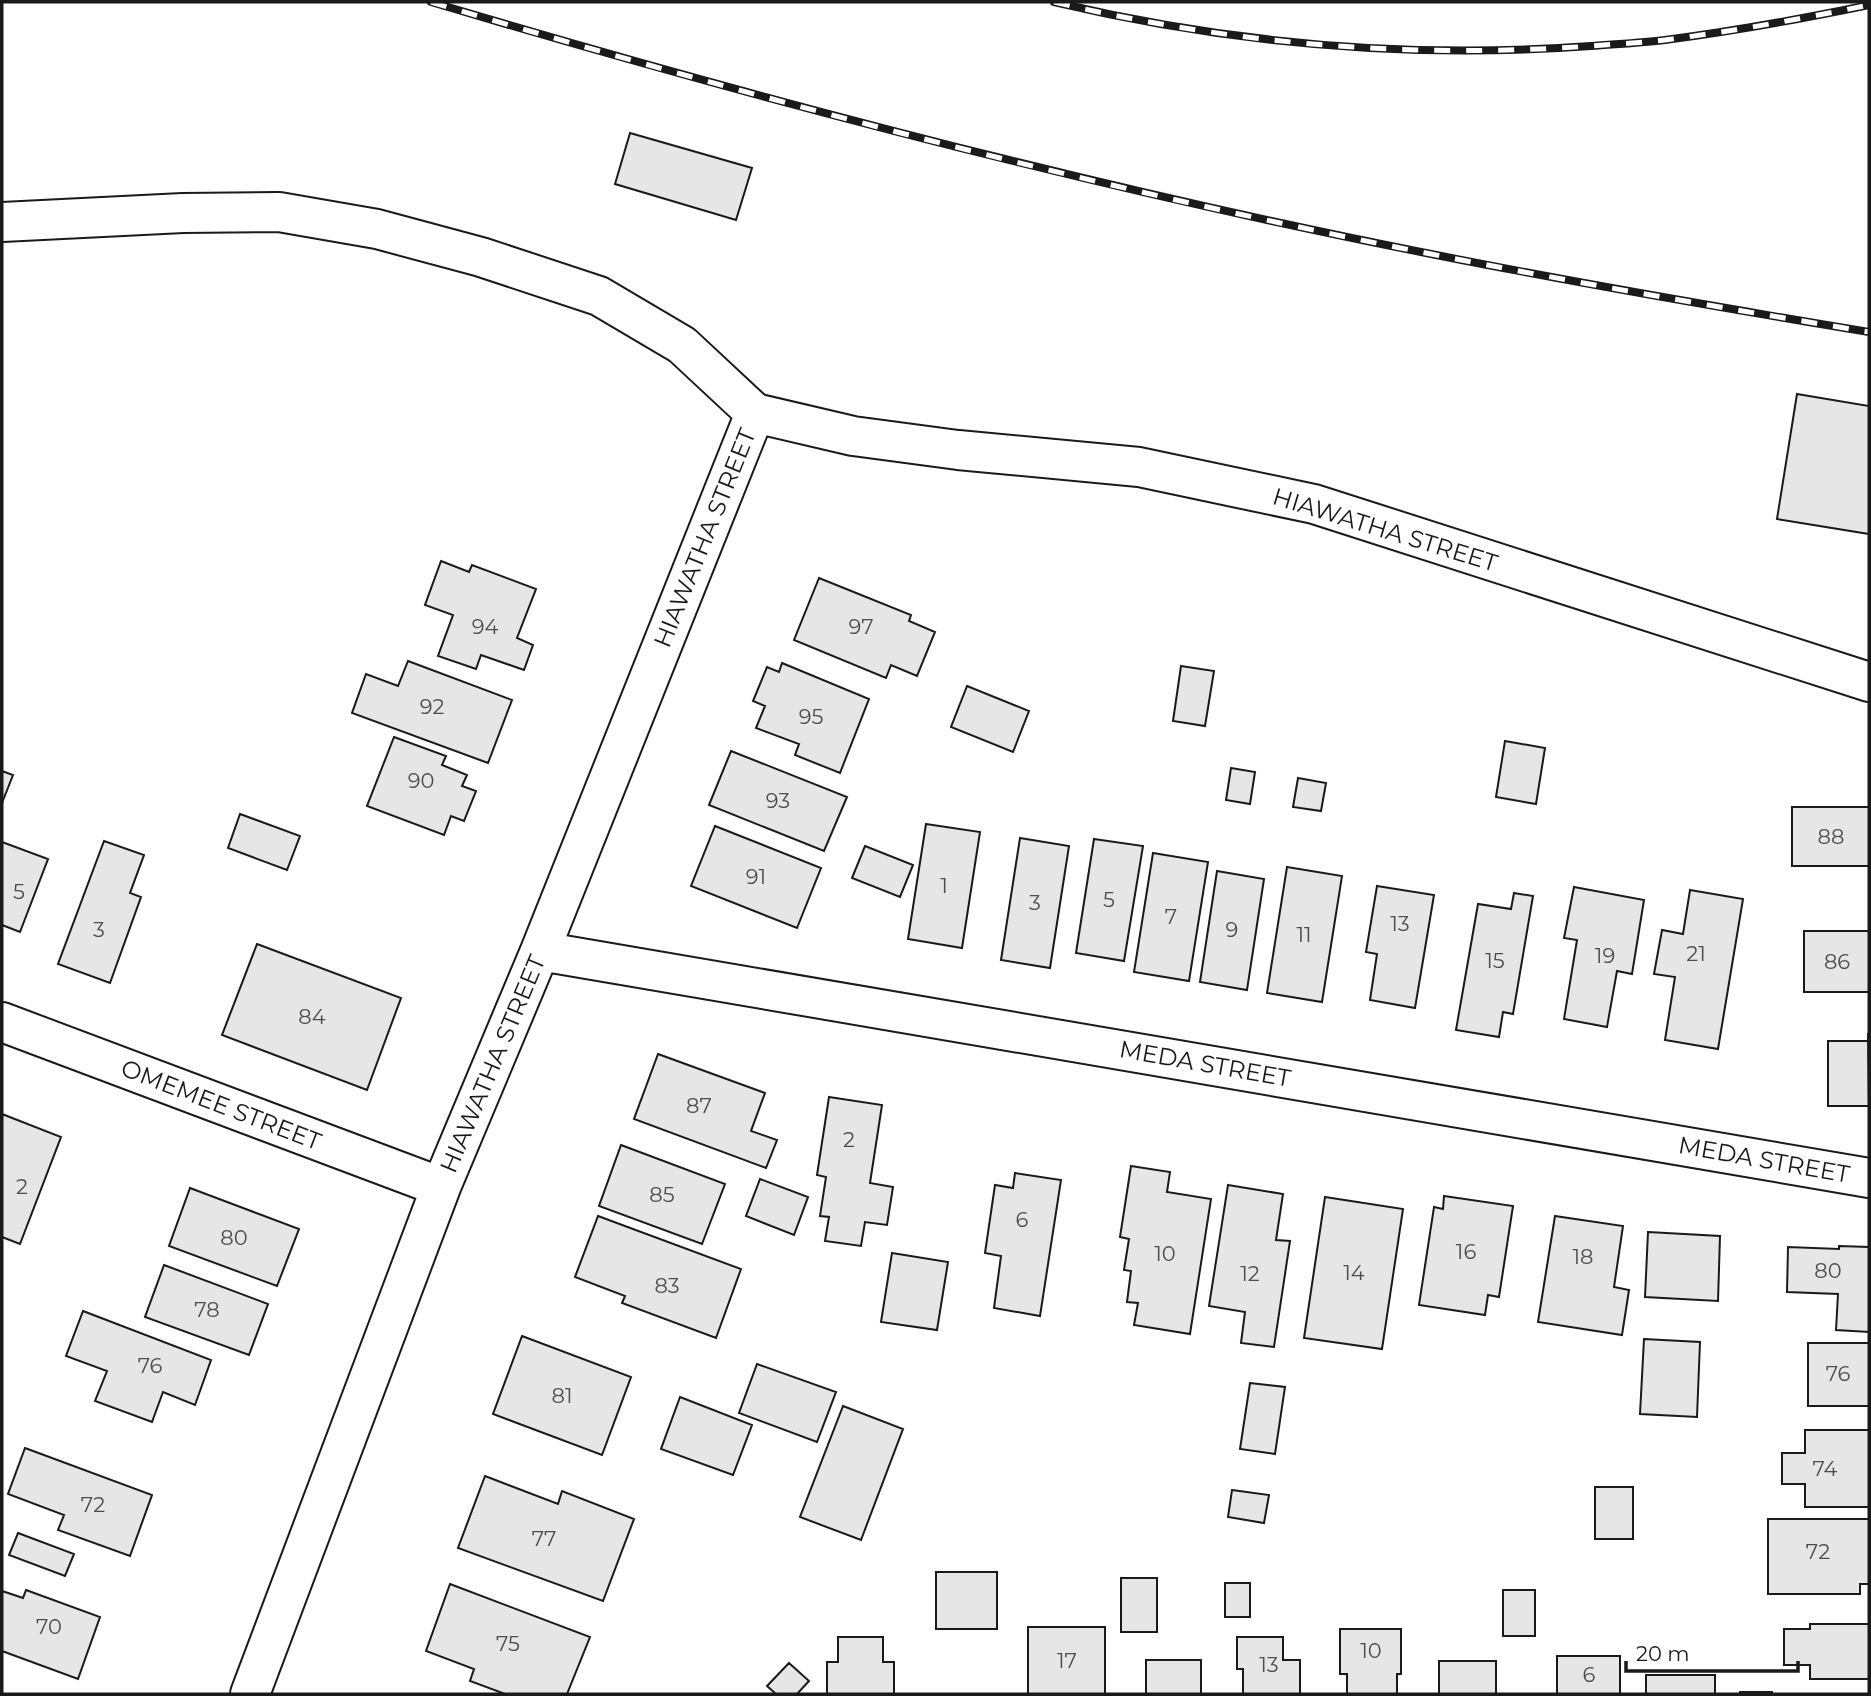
<svg xmlns="http://www.w3.org/2000/svg" width="1871" height="1696" font-family="Montserrat,sans-serif">
  <rect width="100%" height="100%" fill="#fff"/>
  <path fill="#e6e6e6" stroke="#1a1a1a" stroke-width="2" d="M630,133l122,35 -16,52 -121,-36z
    M1797,394l72,12v128l-92,-15z
    M441,561l28,11 3,-7 64,24 -19,49 16,7 -9,25 -43,-15 -5,14 -38,-13 15,-41 -28,-10z
    M819,578l92,37 -2,6 26,11 -18,44 -26,-11 -5,13 -92,-38z
    M408,661l104,39 -24,63 -136,-50 14,-39 32,12z
    M782,663l87,36 -29,74 -45,-18 4,-11 -43,-16 9,-22 -12,-5 14,-34 12,5z
    M1181,666l33,5 -9,55 -32,-5z
    M967,686l62,25 -16,41 -62,-25z
    M394,737l52,19 -4,9 25,10 -5,11 14,5 -12,30 -13,-5 -7,19 -77,-29z
    M1505,741l40,7 -9,56 -40,-7z
    M731,751l116,46 -23,54 -115,-46z
    M1231,768l24,4 -5,32 -24,-4z
    M2,771l11,4 -11,28z
    M1298,778l28,5 -5,28 -28,-4z
    M1792,807h77v59h-77z
    M240,814l60,22 -13,34 -59,-22z
    M926,824l54,8 -18,116 -54,-9z
    M715,826l106,42 -24,60 -106,-42z
    M1020,838l49,8 -19,122 -49,-8z
    M1094,839l49,7 -19,115 -48,-8z
    M104,841l40,14 -14,38 11,4 -31,86 -52,-19z
    M2,842l46,17 -28,73 -18,-7z
    M865,846l48,19 -13,32 -48,-19z
    M1153,853l55,9 -19,119 -55,-9z
    M1287,867l55,9 -20,126 -55,-9z
    M1217,871l47,8 -17,111 -47,-8z
    M1377,886l57,9 -19,113 -45,-8 7,-46 -11,-2z
    M1574,887l70,13 -12,74 -15,-3 -10,56 -43,-8 13,-79 -13,-2z
    M1690,890l53,9 -25,150 -53,-9 10,-63 -21,-3 8,-44 21,4z
    M1514,893l19,3 -20,118 -10,-2 -4,25 -43,-7 22,-126 33,5z
    M1804,931h65v61h-65z
    M257,944l144,54 -34,92 -145,-55z
    M1868,1033l1,73h-41v-65h40z
    M658,1054l107,39 -14,38 26,9 -11,28 -132,-49z
    M829,1097l53,8 -12,78 23,4 -6,38 -22,-3 -4,24 -36,-5 4,-24 -9,-1 6,-39 -9,-2z
    M2,1114l59,23 -41,107 -18,-7z
    M621,1145l104,39 -23,60 -103,-38z
    M1131,1166l39,6 -3,20 44,7 -21,135 -56,-9 4,-22 -11,-1 4,-31 -7,-1 5,-31 -9,-2z
    M1015,1173l46,7 -21,136 -46,-8 7,-52 -16,-3 10,-68 18,3z
    M760,1179l48,18 -14,38 -48,-19z
    M1228,1185l55,9 -7,46 14,1 -16,106 -33,-4 4,-31 -36,-6z
    M190,1188l109,41 -22,57 -108,-40z
    M1444,1196l69,10 -14,91 -11,-2 -3,20 -66,-10 15,-98 9,2z
    M1325,1197l78,12 -21,140 -78,-11z
    M598,1216l143,53 -25,69 -94,-35 3,-7 -50,-19z
    M1555,1216l68,10 -9,61 15,3 -7,45 -84,-13z
    M1648,1232l72,4 -2,65 -73,-4z
    M1839,1246l30,1v85l-33,-2 2,-36 -51,-2 1,-45 51,2z
    M892,1253l56,9 -11,68 -56,-8z
    M164,1265l104,39 -19,51 -104,-38z
    M83,1311l128,49 -16,45 -32,-13 -11,30 -57,-21 12,-30 -41,-15z
    M522,1336l109,41 -29,78 -109,-41z
    M1644,1339l56,3 -3,75 -57,-3z
    M1808,1343h61v63h-61z
    M757,1364l79,28 -19,50 -78,-29z
    M1250,1383l35,4 -10,67 -35,-5z
    M680,1397l72,28 -19,50 -72,-26z
    M843,1406l60,23 -42,111 -61,-23z
    M1805,1430h64v77h-64v-23h-23v-31h23z
    M25,1448l127,47 -22,61 -72,-26 6,-15 -56,-21z
    M485,1476l73,28 4,-13 72,28 -31,82 -145,-53z
    M1595,1487h38v52h-38z
    M1232,1490l37,5 -5,28 -36,-6z
    M1768,1519h101v65h-9v10h-92z
    M18,1533l56,21 -9,22 -56,-21z
    M936,1572h61v57h-61z
    M1121,1578h36v54h-36z
    M1225,1583h25v34h-25z
    M450,1584l140,53 -23,57h-62l-35,-13 4,-12 -48,-18z
    M26,1590l74,27 -22,62 -76,-28v-60l21,7z
    M1503,1590h32v46h-32z
    M1810,1624h59v55h-59v-14h-26v-36h26z
    M1028,1627h77v67h-77z
    M1340,1629h61v45h-4v20h-50v-20h-7z
    M838,1637h45v25h11v32h-67v-32h11z
    M1237,1637h46v23h17v34h-57v-25h-6z
    M1557,1656h63v38h-63z
    M1146,1660h55v34h-55z
    M1439,1661h57v33h-57z
    M789,1663l20,18 -12,13h-21l-9,-8z
    M1646,1675h69v19h-69z
    M1740,1692h32v2h-32z"/>
  <g fill="none" stroke-linecap="round" stroke-linejoin="round">
    <defs>
      <path id="street" d="M2,222l181,-9 96,-1 98,17 104,28 118,39 83,49 73,68
        M755,413l98,23 105,14 181,17 175,37 555,178
        M540,951l1329,227
        M2,1022l439,165
        M250,1694l191,-507 99,-236 215,-538"/>
    </defs>
    <use href="#street" stroke="#1a1a1a" stroke-width="42"/>
    <use href="#street" stroke="#fff" stroke-width="38"/>
    <defs>
      <path id="rail" d="M431,2c330,98 663,186 1000,252 146,29 292,54 438,78
        M1054,2c177,42 355,57 537,44 25,-2 50,-3 74,-6 69,-9 136,-21 204,-35"/>
    </defs>
    <use href="#rail" stroke="#1a1a1a" stroke-width="8"/>
    <use href="#rail" stroke="#fff" stroke-width="5" stroke-dasharray="16" stroke-linecap="butt"/>
  </g>
  <g text-anchor="middle" stroke-width="5" stroke-linejoin="round" paint-order="stroke">
    <g font-size="21" fill="#4d4d4d">
      <text x="485" y="634">94</text>
      <text x="861" y="634">97</text>
      <text x="432" y="714">92</text>
      <text x="811" y="724">95</text>
      <text x="421" y="788">90</text>
      <text x="778" y="808">93</text>
      <text x="1831" y="844">88</text>
      <text x="756" y="884">91</text>
      <text x="944" y="893">1</text>
      <text x="19" y="899">5</text>
      <text x="1109" y="907">5</text>
      <text x="1035" y="910">3</text>
      <text x="1171" y="924">7</text>
      <text x="1400" y="931">13</text>
      <text x="99" y="937">3</text>
      <text x="1232" y="937">9</text>
      <text x="1304" y="942">11</text>
      <text x="1696" y="961">21</text>
      <text x="1605" y="963">19</text>
      <text x="1495" y="968">15</text>
      <text x="1837" y="969">86</text>
      <text x="312" y="1024">84</text>
      <text x="699" y="1113">87</text>
      <text x="849" y="1147">2</text>
      <text x="22" y="1194">2</text>
      <text x="662" y="1202">85</text>
      <text x="1022" y="1227">6</text>
      <text x="234" y="1245">80</text>
      <text x="1466" y="1259">16</text>
      <text x="1165" y="1261">10</text>
      <text x="1583" y="1264">18</text>
      <text x="1828" y="1278">80</text>
      <text x="1354" y="1280">14</text>
      <text x="1250" y="1281">12</text>
      <text x="667" y="1293">83</text>
      <text x="207" y="1317">78</text>
      <text x="150" y="1373">76</text>
      <text x="1838" y="1381">76</text>
      <text x="562" y="1403">81</text>
      <text x="1825" y="1476">74</text>
      <text x="93" y="1512">72</text>
      <text x="544" y="1546">77</text>
      <text x="1818" y="1559">72</text>
      <text x="49" y="1634">70</text>
      <text x="508" y="1651">75</text>
      <text x="1371" y="1658">10</text>
      <text x="1067" y="1668">17</text>
      <text x="1269" y="1672">13</text>
      <text x="1589" y="1682">6</text>
    </g>
    <g font-size="24" fill="#1a1a1a" stroke="#fff">
      <text transform="translate(1385 530) rotate(17)" y="8">HIAWATHA STREET</text>
      <text transform="translate(705 538) rotate(-68)" y="8">HIAWATHA STREET</text>
      <text transform="translate(493 1064) rotate(-67)" y="8">HIAWATHA STREET</text>
      <text transform="translate(1205 1064) rotate(10)" y="8">MEDA STREET</text>
      <text transform="translate(221 1105) rotate(21)" y="8">OMEMEE STREET</text>
      <text transform="translate(1764 1160) rotate(10)" y="8">MEDA STREET</text>
    </g>
  </g>
  <rect width="1871" height="1696" fill="none" stroke="#1a1a1a" stroke-width="7"/>
  <path d="M1626 1661v10h172v-10" fill="none" stroke="#1a1a1a" stroke-width="3.5"/>
  <text x="1636" y="1661" font-size="21" fill="#1a1a1a" stroke="#ffffff" stroke-width="5" paint-order="stroke">20 m</text>
</svg>
